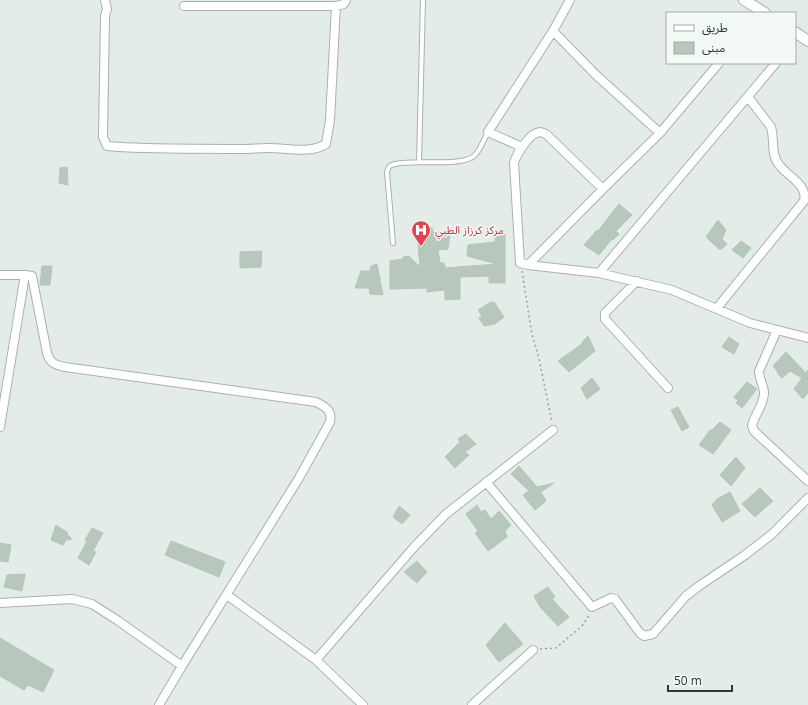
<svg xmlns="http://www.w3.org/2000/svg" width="808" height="705" font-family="'Open Sans','Noto Sans Arabic',sans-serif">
  <rect width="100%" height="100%" fill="#e3ece6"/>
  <path fill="#b8c7be" stroke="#b5c5bb" d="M67,167l1,18 -9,-2 1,-15z
    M619,204l13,11 -16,16 3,3 -6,6 -1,-1 -13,16 -15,-10 13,-15 1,1z
    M718,220l8,10 -4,9 5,5 -7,6 -14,-13z
    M423,228h9l1,4h6l1,5 10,-2 -2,14 -10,1 2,13h4l1,5 52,-4 -30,-8 1,-11 27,-3v-5l10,-3v49h-16v-7l-29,1v22l-15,1v-10l-18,2v-4l-37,1v-28l13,-2v-2l6,-1 11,11 -3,-35 5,-1z
    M741,241l10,7 -8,10 -11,-8z
    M262,251l-1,16 -21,1v-16z
    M377,264l6,31 -13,-1 -1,-6h-14l6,-17h9l1,-5z
    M42,266h10l-2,19h-10z
    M494,302l10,15 -9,7 -11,2 -5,-8 3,-2 -4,-6 11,-7z
    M588,336l7,15 -26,21 -11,-11 24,-17v-2z
    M729,337l10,7 -5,10 -12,-7z
    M786,352l20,21 2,-3v23l-5,6 -9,-10 8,-11 -12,-7 -8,7 -5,-5 1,-1 -5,-6z
    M592,378l8,11 -13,10 -6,-11z
    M747,382l10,7 -15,19 -6,-5 2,-2 -4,-4z
    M678,407l11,20 -7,4 -11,-21z
    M720,422l11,8 -18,24 -14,-9 11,-15h2z
    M466,434l10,10 -11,8 4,3 -14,13 -10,-11 15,-15 -2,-3z
    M736,457l9,11 -14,18 -11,-11z
    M519,466l18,21 17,-4 -13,9 5,9 -11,9 -12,-15 6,-4 -18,-17z
    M760,488l13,13 -18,16 -13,-13z
    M730,492l10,19 -18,11 -10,-17 5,-6z
    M477,505l4,7 4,-2 6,9 8,-8 12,14 -6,6 2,6 -19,14 -13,-18 3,-2 -12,-17z
    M399,506l11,9 -8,9 -9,-7z
    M56,525l12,8 -1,1 5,5 -6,1 -3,5 -12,-5z
    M92,528l11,5 -10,18 3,1 -7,13 -11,-7 9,-17 -2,-1z
    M171,541l54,21 -6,15 -54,-22z
    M0,543l11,2 -3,17 -8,-1z
    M417,561l10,11 -10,11 -13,-11z
    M25,574l-3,17 -18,-4 3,-12z
    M548,587l7,10 -3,2 17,18 -11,9 -18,-19 -6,-11z
    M505,623l18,21 -24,18 -13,-17z
    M0,638l54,32 -11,22 -15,-7 -4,5 -24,-14z"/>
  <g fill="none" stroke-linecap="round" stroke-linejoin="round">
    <defs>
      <path id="service" d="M419,162c13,0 49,3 57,-8 5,-6 8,-15 12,-22
        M393,243l-6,-70c0,-1 1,-5 2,-6 3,-5 24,-4 30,-5l4,-162"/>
      <path id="minor" d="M105,0l2,9 -2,7 -2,121 4,9c45,4 90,2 135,3 9,0 18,-1 27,-1 19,0 41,6 57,-4l4,-24 6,-114
        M184,6h152l8,-2 2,-4
        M553,31l43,44 64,58
        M522,147l-34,-15 65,-101 17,-31
        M603,189l-57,-55c-1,0 -5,-2 -6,-2 -10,0 -24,23 -26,31l6,100 8,2 71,8 73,17 78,33 58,15
        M528,265l75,-76 57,-56 59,-70
        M599,273l177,-210
        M0,275h25l7,1 15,77c3,10 8,12 18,14l251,35c10,5 16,8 14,20l-31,56 -117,188 -23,39
        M637,281l-32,32v6l63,69
        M717,308l87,-107c4,-16 -15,-24 -24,-35 -10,-11 -5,-26 -9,-39l-23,-30
        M777,330l-18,41c0,8 5,15 5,22 0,12 -10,22 -12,33l2,5 54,50
        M0,427l25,-152
        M486,482l106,125 19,-9 4,1 25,34 4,3 9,-2 33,-38 13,-10 46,-31 27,-21 36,-36
        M227,595l89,65 47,45
        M0,603l72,-4 20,5 25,16 65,46
        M316,660l99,-114 31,-32 107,-84
        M472,705l61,-55"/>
      <path id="tertiary" d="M744,0l21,13
        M795,32l13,9"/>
    </defs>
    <use href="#service" stroke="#a6b4ac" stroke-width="6"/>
    <use href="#minor" stroke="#a6b4ac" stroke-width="10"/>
    <use href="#tertiary" stroke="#a6b4ac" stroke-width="12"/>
    <path stroke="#84ae98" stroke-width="1.5" stroke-dasharray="2 3" stroke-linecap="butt" d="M522,271l10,64 6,19 14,68
      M540,649l16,-1 26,-22 8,-12"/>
    <use href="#service" stroke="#fff" stroke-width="4"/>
    <use href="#minor" stroke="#fff" stroke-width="8"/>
    <use href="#tertiary" stroke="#fff" stroke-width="10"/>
  </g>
  <defs>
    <symbol id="hospital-pin" viewBox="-11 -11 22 30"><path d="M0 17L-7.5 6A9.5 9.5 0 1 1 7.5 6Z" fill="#e0444e" stroke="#f3f9f5"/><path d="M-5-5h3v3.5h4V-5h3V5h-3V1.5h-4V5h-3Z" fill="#fff"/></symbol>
  </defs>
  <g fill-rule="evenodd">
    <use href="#hospital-pin" x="410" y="219" width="22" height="30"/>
  </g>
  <g text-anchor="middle" stroke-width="3" stroke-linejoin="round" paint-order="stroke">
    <g font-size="11" fill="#be3a42" stroke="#f3f9f5" text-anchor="start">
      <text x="435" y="234">مركز كرزاز الطبي</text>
    </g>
  </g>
  <rect x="666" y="12" width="130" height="52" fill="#f3f9f5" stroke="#a0aea6"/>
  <rect x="674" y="25" width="20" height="6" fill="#ffffff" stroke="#a0aea6"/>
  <text x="702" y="32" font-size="12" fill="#233d30">طريق</text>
  <rect x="674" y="42" width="20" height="12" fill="#b8c7be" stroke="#a0aea6"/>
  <text x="702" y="52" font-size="12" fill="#233d30">مبنى</text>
  <path d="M668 685v6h64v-6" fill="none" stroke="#233d30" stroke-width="2"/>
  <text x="674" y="685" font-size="12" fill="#233d30" stroke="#f3f9f5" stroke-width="3" paint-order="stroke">50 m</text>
</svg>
